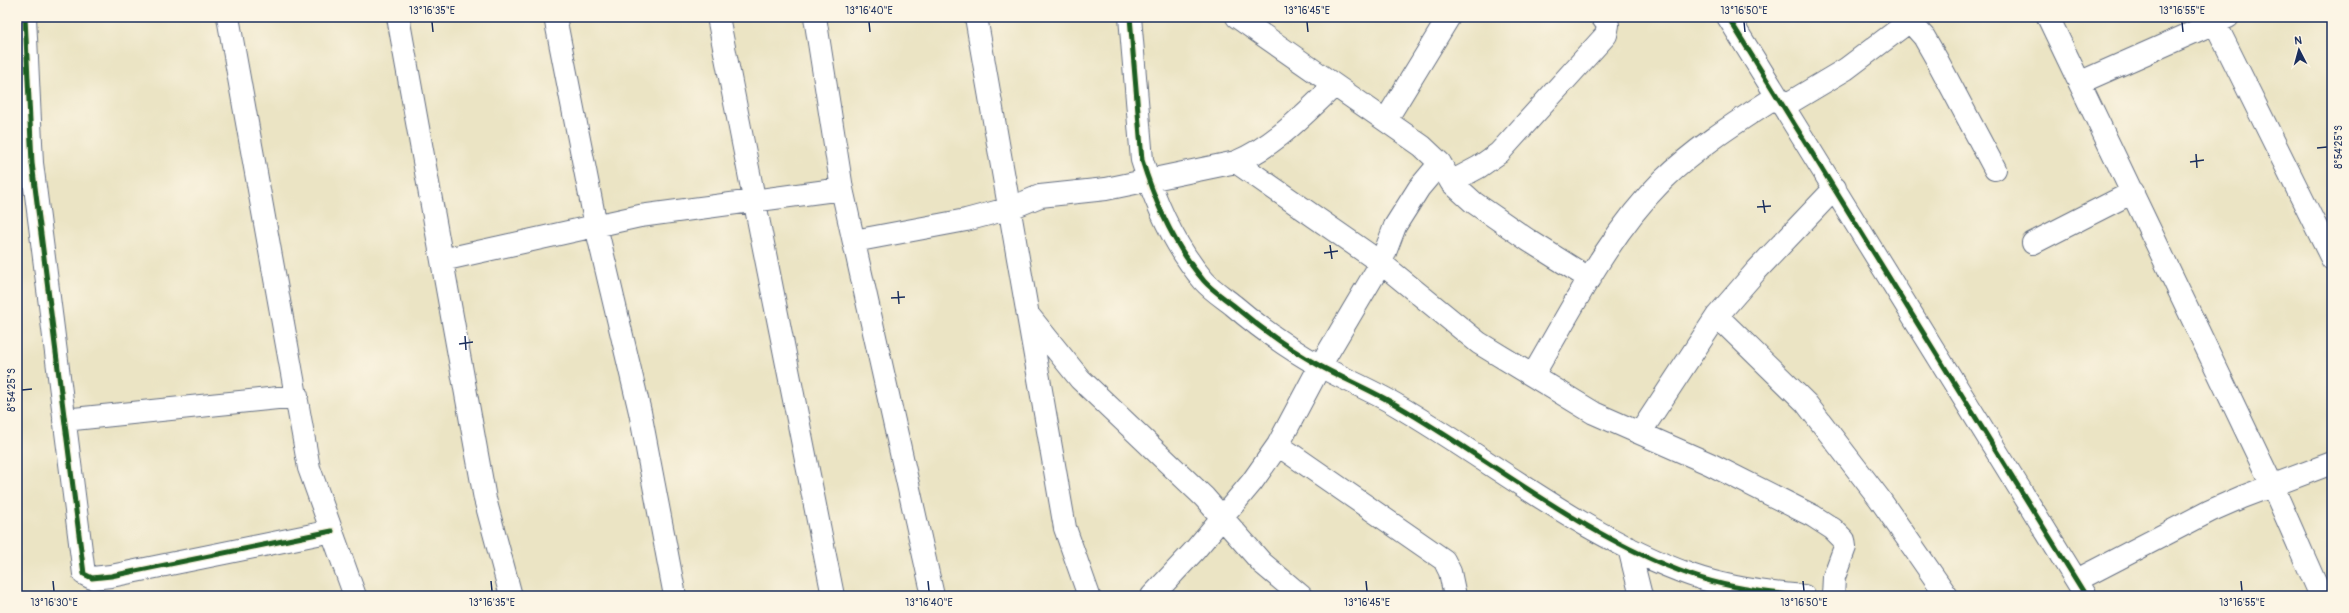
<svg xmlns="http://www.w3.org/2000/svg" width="2349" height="613" font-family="Pangolin,sans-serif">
  <rect width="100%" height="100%" fill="#fcf5e5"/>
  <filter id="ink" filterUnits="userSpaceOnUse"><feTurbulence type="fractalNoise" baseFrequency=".025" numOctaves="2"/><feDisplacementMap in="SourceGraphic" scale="8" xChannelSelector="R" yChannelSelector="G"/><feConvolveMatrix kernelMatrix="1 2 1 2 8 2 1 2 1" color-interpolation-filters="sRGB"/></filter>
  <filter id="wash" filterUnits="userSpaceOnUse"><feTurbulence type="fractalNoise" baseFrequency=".012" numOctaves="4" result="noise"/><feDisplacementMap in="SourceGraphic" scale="16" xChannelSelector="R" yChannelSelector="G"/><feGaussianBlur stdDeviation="0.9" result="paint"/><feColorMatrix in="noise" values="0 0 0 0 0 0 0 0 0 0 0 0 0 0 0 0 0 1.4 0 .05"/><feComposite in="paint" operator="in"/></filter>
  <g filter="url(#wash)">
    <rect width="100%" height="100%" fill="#ebe4c4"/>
  </g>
  <g filter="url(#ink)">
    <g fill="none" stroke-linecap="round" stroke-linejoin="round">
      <defs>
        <path id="minor" d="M25,17l7,146 52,411 8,4 19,-2 221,-45
          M228,17l81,451 46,128
          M398,17l87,482 26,97
          M555,17l41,209 44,186 35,184
          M718,17l115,579
          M815,17l27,172 91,407
          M976,17l89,511 24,68
          M1130,17l12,143c13,42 33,87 62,121 8,9 19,16 29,24 27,23 56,44 87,61 26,14 53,25 78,40 96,56 186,131 293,169 37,13 74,18 113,21
          M1237,17l185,129 18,17 11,19 22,20 55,38 62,39
          M1728,17l358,579
          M1906,17l18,20 12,21 59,111
          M2048,17l224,468 49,111
          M2215,23l117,236
          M2081,82l147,-65
          M1784,106l62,-37 69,-52
          M1386,120l63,-103
          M1236,162l145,101 98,80 115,70 116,51 103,52 20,13 11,11 1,7 -11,30 -1,19
          M1451,182l28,-15 20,-14 107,-118 2,-10 -6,-8
          M854,241l112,-21 45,-12 29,-12 66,-7 130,-27c39,-16 68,-48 98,-76
          M2033,243l100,-51
          M442,260l198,-44 202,-27
          M1717,316l89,87 73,95 68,98
          M1030,317l50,62 124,118 58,66 39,33
          M1533,375c39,-66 75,-140 130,-195 34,-33 74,-58 114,-84
          M64,420l233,-24
          M1640,433l77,-117 40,-46 78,-82
          M1278,445l166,115 6,12 5,24
          M1629,548l12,48
          M2077,580l133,-69 32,-14 90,-34
          M1152,596l43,-46 57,-68 26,-37 42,-79 61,-103 14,-37 24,-38 21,-25"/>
      </defs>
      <use href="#minor" stroke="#646e82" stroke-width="24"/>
      <use href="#minor" stroke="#fff" stroke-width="22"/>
      <defs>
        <path id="cycleway" d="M25,17l7,146 52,411 8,4 19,-2 221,-45
          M1130,17l12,143c13,42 33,87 62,121 8,9 19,16 29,24 27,23 56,44 87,61 26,14 53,25 78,40 96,56 186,131 293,169 37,13 74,18 113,21
          M1728,17l358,579"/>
      </defs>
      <use href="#cycleway" stroke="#fcf5e5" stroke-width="8"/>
      <use href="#cycleway" stroke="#1b5e20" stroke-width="5"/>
    </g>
  </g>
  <path fill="none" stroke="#1b2f5e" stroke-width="1.5" d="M432,22l1,10M869,22l1,10M1307,22l1,10M1744,22l1,10M2182,22l1,10M2317,148l10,-1M2196,154l1,14M2190,162l14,-2M1763,200l2,13M1757,207l14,-1M1330,245l2,14M1324,253l14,-2M898,291l1,13M891,298l14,-1M465,336l1,14M459,344l14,-2M22,390l10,-1M53,581l1,10M491,581l1,10M928,581l1,10M1366,581l1,10M1803,581l1,10M2241,581l1,10"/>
  <rect width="2349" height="613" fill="none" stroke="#fcf5e5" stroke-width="44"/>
  <g transform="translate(2299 50) rotate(354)" stroke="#fcf5e5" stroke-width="3" paint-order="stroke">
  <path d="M0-3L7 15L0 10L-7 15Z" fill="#1b2f5e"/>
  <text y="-6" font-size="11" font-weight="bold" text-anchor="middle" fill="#1b2f5e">N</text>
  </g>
  <rect x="22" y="22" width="2305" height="569" fill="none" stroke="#1b2f5e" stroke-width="1.5"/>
  <g font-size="10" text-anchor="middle" fill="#1b2f5e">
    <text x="432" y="14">13°16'35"E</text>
    <text x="869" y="14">13°16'40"E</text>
    <text x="1307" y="14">13°16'45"E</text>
    <text x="1744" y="14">13°16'50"E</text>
    <text x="2182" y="14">13°16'55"E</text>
    <text transform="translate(2338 147) rotate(-90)" y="4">8°54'25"S</text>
    <text transform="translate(11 390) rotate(-90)" y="4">8°54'25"S</text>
    <text x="54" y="606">13°16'30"E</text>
    <text x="492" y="606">13°16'35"E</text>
    <text x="929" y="606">13°16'40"E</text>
    <text x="1367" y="606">13°16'45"E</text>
    <text x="1804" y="606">13°16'50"E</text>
    <text x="2242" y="606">13°16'55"E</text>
  </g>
</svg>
